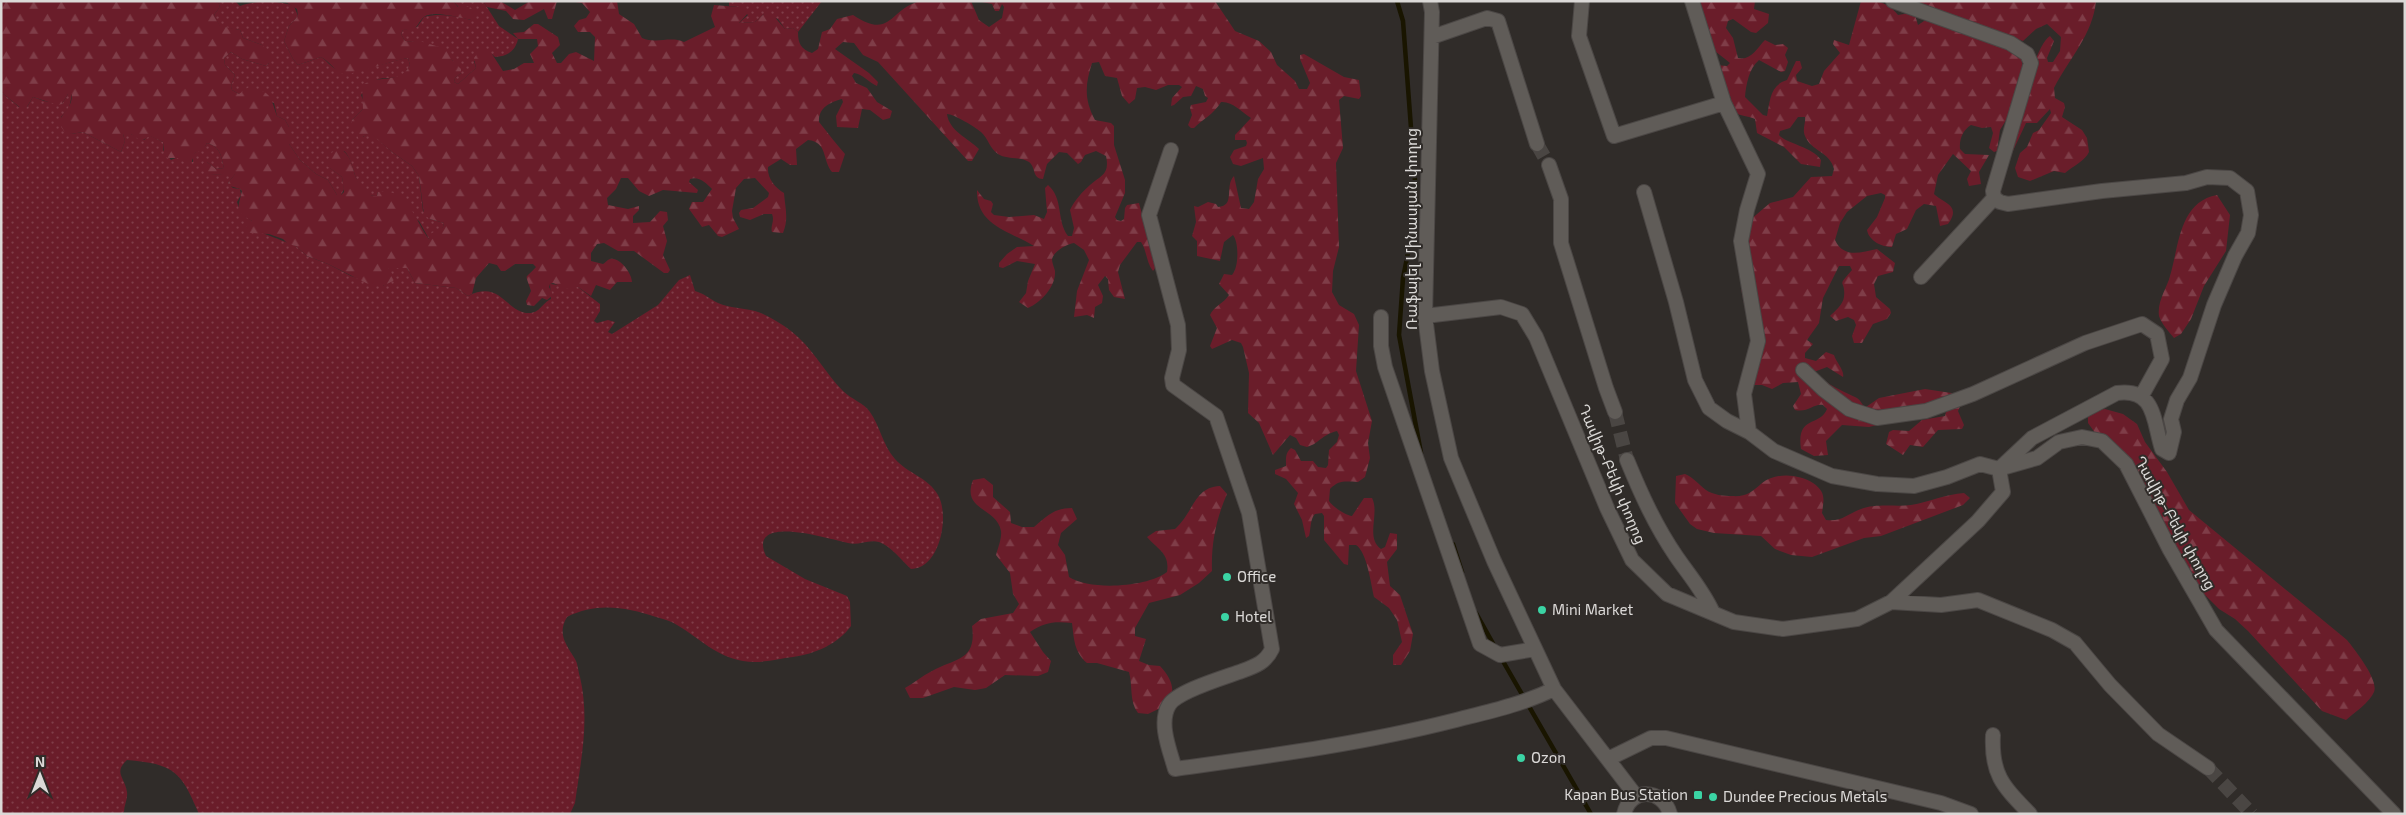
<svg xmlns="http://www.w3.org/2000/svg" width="2406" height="815" font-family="'Exo 2','Noto Sans Armenian',sans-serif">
  <defs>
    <pattern id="green-dots" width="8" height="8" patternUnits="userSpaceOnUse" patternTransform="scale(1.25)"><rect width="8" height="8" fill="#6a1d2a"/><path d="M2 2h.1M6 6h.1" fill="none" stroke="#7f3d48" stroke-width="1.8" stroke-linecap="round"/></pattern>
    <pattern id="forest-firs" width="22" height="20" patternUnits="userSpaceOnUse" patternTransform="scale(1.25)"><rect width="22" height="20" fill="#6a1d2a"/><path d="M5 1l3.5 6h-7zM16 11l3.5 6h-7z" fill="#7f3d48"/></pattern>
  </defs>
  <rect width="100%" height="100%" fill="#302c29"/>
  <path fill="url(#green-dots)" d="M214,1h21l5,5c15,-6 39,-6 54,0l4,10 -9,10 -5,15 9,18 5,6 23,-8c5,3 10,10 15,12 20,7 51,-8 72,-11l2,7c-9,20 -21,9 -34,15 -5,3 -10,10 -15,15l3,7 -1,7 -11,11 11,17 7,-5 22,20 20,14 7,10 4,35 7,8 14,4 -1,4 -14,12 -10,-18 -41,-29 -1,4c-25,1 -20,-34 -33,-45l-14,17 12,9 2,12 -3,6h-4l-9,-15 -12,-6 -16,-14 -11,-16v-17l-4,-7 -8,-4 -3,-13 -31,-10 -4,1 -7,-4 -1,-4 4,-11 -10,-10 -1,-7 7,-6 11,7 24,7 3,-3 -7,-18 -19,-7 -3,-8 -20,-3 -6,-12 5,-7 1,-4z
    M453,1h30l16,25 19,13c-3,13 -11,17 -23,18l-3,-3 -18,7 2,7 -18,16 -4,-2 1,-4 6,-5c-3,-7 -6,-8 -9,-13 -13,-17 -28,-17 -47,-19l-4,-7 2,-4 14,-3 7,-10c16,-4 32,-1 47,3z
    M729,1h93l-24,31 -5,-4 -8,1 -7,-10 -14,-5 -9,8 -16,1 9,-8 -10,-8 -9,-1z
    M1,92l18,15h8l6,-10 11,4 18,3 6,-10h4l-3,14 -8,9 10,17 12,-2 38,20 4,-11 -2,-7h8l13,6 5,-5 14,7v8l8,10 7,-3 15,5v-7c4,-5 11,-5 14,-12 14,4 14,13 17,25l-8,1 -9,-7 3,13 26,-2 -8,10 5,5 7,1 1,6 -4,7c3,10 6,13 15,19l-1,3 14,10 31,12 11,10 21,8 23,12 32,10 7,-5 -2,-13h19l8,15 41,5 12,8c33,-17 38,17 61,17 11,0 13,-10 22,-14l-1,-15 28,3 22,17v7l-6,10 3,2 11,-3 7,2 -7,10 4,2 46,-29 21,-25 11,-5 5,16c8,2 15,8 23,12 12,5 25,5 37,8 13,4 25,12 36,20 21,16 34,42 52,60 8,8 21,12 27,21 10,14 13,34 25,47 12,14 34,19 43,36 12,21 2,74 -27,74 -9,-8 -20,-23 -32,-27 -11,-3 -21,4 -31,1 -15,-3 -102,-31 -82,13l39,23 42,17 3,6 1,24c-13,18 -36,28 -58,31 -17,2 -32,7 -50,4 -26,-4 -44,-23 -66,-36 -6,-4 -14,-6 -21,-8 -30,-10 -60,-15 -89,0 -10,17 -1,27 8,42 3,5 3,12 5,18 10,44 1,82 -5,126l-5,11h-371c-18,-43 -25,-50 -72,-54 -14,13 -2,17 0,32 1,7 -3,13 -3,20l-3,2h-120z"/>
  <path fill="url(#forest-firs)" d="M1,1h213l6,3 -1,4 -5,7 6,11 20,4 3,8 19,7 7,6v12l-3,3 -24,-7 -11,-7 -7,6 1,7 10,10 -4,11 1,4 7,4 10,-7c23,5 21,9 28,29l8,4 4,7v17l11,16 16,14 12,6 9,15h4l3,-3 -2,-15 -15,-11c1,-9 4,-16 13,-17 19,10 7,32 32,47h5l1,-4c30,-5 37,29 51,47l3,-6 11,-6 1,-4 -14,-4 -6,-4 -5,-39 -7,-10 -20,-14 -22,-19 -11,6 -8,-15 1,-4 11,-11 -1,-23c14,-13 38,0 48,-21l-2,-7c-14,2 -57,18 -65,16 -9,-4 -14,-13 -22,-17l-23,8 -5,-6 -9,-18 5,-15 9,-10 -1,-7 -13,-8h169l5,6h12l6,6 -1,7c-12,0 -40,-11 -51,-3 -4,3 -6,9 -10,12l-11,1 -2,4 4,7 18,1 26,8 3,10 9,9v4l-6,5 -1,4 4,2 18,-16 -2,-10 7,-9 11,5 11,17 11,-2 10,-6h10l-4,-9 8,-8 -1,-7h-19l-5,-6 11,-1 10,-8h4l20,13 2,8 -8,8 5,10h4l8,-9 7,-2 18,9 1,-24 -5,-5h-12l-4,-6 5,-6 7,-2 4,-6 -8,-9 -13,-2h48l2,13 15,10 8,14c14,6 29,-2 42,4l31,-15 -4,-11 3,-11 24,2 11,5 -10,11 16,-1 9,-8h8l13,15 8,-1 5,4c0,12 3,17 14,21l6,-4 4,-17 8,-3 7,-10 16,-4c39,26 36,-7 68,-14 15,-1 35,0 50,0l8,19 10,7 13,-9 2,-11 -2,-3 -3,7h-4l-3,-7 -15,-3h238l20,30 24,10 12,11 6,13 18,16 4,8h8l3,-6 -10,-24v-4l4,-1 40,23 15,3 2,16 -2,3 -15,-3 -5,4 4,48 -7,15 3,84 -6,24 -1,21 7,13 15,9 5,11 -3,46 16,50 -4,22 2,15 -5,19 -7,5c-12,0 -18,-3 -28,7l-1,12c4,6 16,14 23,15l12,-18h8c8,15 -7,40 9,51l4,-2 5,-14 7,1v15l-10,13 3,24 10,9 13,39 -3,17 -9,14h-8v-10l9,-13 -5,-22 -8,-12 -15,-11c-3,-13 -7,-45 -18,-52h-7l-1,20 -4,-1 -20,-24v-24l-2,-3 -7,1c-5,5 -4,15 -6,22l-3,2 -4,-18 -8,-16 4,-11 -12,-14 -11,-5v-4l11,-4c0,-7 -1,-13 5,-18l4,2 6,11h12l5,6 8,1 2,-3 1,-15 8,-8 2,-7 -2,-4c-16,4 -17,12 -30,16l-7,-2 -4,-7 -6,-3 -17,20 -14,-32 -11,-10 1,-40 -6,-26 -2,-4 -9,-3 -20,9 -2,-3 7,-18 -7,-13c3,-8 14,-12 19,-20l-10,-11 5,-10 8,1c7,-7 7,-33 1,-40l-9,7 -4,19 -23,-5v-15l-5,-5 4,-14 -2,-16 4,1 10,-5 8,2 2,3c18,-1 6,-21 16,-31l7,32 8,1 5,-7 4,-23 6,-10 -1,-11 -22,8 -8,-2 -3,-7 4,-7 12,-4 1,-3 -1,-3h-11v-5l16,-17c-9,-6 -19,-17 -30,-16 -7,12 -18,17 -27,26h-3l-3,-3 4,-10 -2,-7 1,-3 15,-3 2,-4 -3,-2 -2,-7 -7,-3 -5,10 -8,1 -9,8 -3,1 1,-8 10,-11 -3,-2h-11l-12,5 -11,-3 -8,1 -2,11 -6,5 -7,-8 -5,-18 -12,-2 -6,-14 -7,1c-7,22 -8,36 3,57l16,3 3,3v19l11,35v13l-10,24 2,3 4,1 3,-2 1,-11 2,-3 12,-2 17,64 -3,4c-7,-9 -6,-20 -12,-29h-4l-17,23 -2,7 7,27 -11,-2 -5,-7 -1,-11 -3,-3 -7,9 5,11 -1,7 -7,4 -1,11 -7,-3 -13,2 3,-26 12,-31 -5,-10 -10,-7c-7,1 -20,8 -22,16 0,4 2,8 3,12 1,15 -13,31 -27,37l-9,-6 7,-9 2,-12 7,-17 -18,-3 -14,7 -4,-1v-4l8,-9 10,-7 17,-1c-24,-15 -58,-20 -57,-56l7,9 7,2 2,3 -2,8 3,3 15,2 25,-2 10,4 3,-7 -2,-24 3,-3c16,14 8,35 20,51h4l2,-8 -4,-18c5,-10 12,-18 20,-25 11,-10 20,-10 16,-29l-10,-5 -11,4 -4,7 -3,2 -11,-11 -8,-1 -12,12 -4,15c-11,0 -7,-12 -14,-17 -9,-6 -22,-2 -31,-8 -8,-5 -10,-16 -17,-22 -6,-5 -27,-18 -34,-18 2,17 21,24 32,35l-7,12h-4l-90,-99 -15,-7 -9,-12 -11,-1 -8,7 34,24 9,9 -1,4c-8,-3 -14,-12 -23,-13l-2,3 4,7 11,5 10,14 15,9 -2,7 -7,2 -13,-10 -8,-1 -4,19 -21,-1 -1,-11 7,-14 -1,-3c-12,3 -24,9 -23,23 9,11 17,22 26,32l-6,18h-7c-10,-12 -4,-30 -24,-32l-12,9 1,16h-7l-9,-6 -13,8c-1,11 7,21 16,26 1,15 5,25 -1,40l-11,-1c-2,-6 3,-11 0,-18h-8l-14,6 -10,-3 -1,-4 2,-3 12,-2 15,-11 1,-4 -14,-15 -11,1 -8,9 -4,23 1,7 6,11 -17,8 -4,-1 -9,-11 -7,2 -13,-18 3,-7h11l9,-13c-6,-6 -13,-13 -22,-10l-1,3 9,8 -1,3 -34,-3 -14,6 -10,-5 -11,-13h-7l-5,11 -9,9 1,7 20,4 11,-3v4l-6,6v7l17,-1 10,-11 7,1 1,8 -5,6 4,15 -4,14 7,15 -2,3h-4l-30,-22h-16l-14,-8 -7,1 -6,9v8l12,3c2,-1 4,-4 7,-5 9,-3 22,14 22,23h-15l-7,8 -14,-5 -5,11 -13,-9 -10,2 -15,-6 -3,1 -1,3 4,8 -6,5 -5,-2 -8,8 -7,-1 -1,-4 5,-10c-6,-20 -7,-10 5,-24l-3,-3h-18l-10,7h-4l-4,-6 -8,-2 -13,15 -4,16 -4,2 -12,-8 -41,-5 -8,-15h-19l7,10 -2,3 -10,5h-11l-44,-22 -21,-8 -11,-10 -8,-2 -5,-5 -14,-5 -19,-1 -5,-5 7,-7c-18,-10 -14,-13 -10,-30l-2,-2 -10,-3 -2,-3 7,-9 -25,1 -6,-4 -1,-8 4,-1 9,7 8,-1c-3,-12 -3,-21 -17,-25l-4,7 -8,3 -5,13 -12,-8h-11l-3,-5 -1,-11 -13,-6 -9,5 -10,-7h-8l2,7 -4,11 -38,-20 -12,2 -7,-3 -5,-7c2,-12 13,-14 13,-30h-4l-6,10 -4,1 -25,-8 -8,13 -3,-1 -21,-17z
    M483,1h17l15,9 15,-9h27l-5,18h-4l-4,-10 -20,11 -11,-1 -7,-8 -19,-4z
    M1687,1h68l-1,8 15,5 -1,9 -12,10 -5,-1 -18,-13 -5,2 -2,7 7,10 5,20c13,3 19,-10 27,-18l10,5 8,-1 5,4 -3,7 3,7 -3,9 -4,1 -22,-12c-10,8 -13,25 -14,37l18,18 4,1c3,-15 3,-31 20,-36l9,-19h4l2,7 -6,7 1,6 15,5 7,-2 5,-13 16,-18 -7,-9 1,-4 15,5 12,-44c16,0 26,0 37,14l12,-2 5,2 3,10 9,-6 -16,-18h185c-3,33 -27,58 -42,87l1,10 9,5 1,4 -3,10 20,13 5,8 2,14c-4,9 -16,14 -24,21l-11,-2 -24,10 -12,-4 -3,-9 5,-15 7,-6 6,-14 6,-3 12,-17 -1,-4 -13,14h-11l-14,30 -4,2c6,-23 26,-110 42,-119l4,5 -7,17 1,4h5l7,-11 1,-14 -14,-13 -11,5 -13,12 -16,-5 14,18 3,23 -16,40 -8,13 -3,21 -3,1 -5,-4 4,-15 -2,-6 -9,1 -11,-3c-8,5 -12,14 -11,24l5,5 24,1 -10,17 2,12 -12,2 -2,-7 4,-8 -18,-17 -15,21 -4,19c9,9 28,11 14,30l-8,2 -4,-20 -12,-2 -8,6 -9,19 -11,5 -4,13c-10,0 -23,-6 -25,-17l10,-13 8,-19v-3l-4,-2 -14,3 -20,16 -7,11 -5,17c9,19 26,12 42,9l18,14 -2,9 -15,4 -4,8 2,13 14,12 1,4 -4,6 -14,5 -11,19h-8l-2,-7 4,-11 -2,-5 -6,-3 -12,4 -6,-5c4,-4 13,-11 14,-19 2,-19 -9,-8 8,-27l-2,-4h-11l-16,32 -4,25 -12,17 6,4 -8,9v5l11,3 10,-9 8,3c2,7 11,16 9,22l-16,-10 -13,5c17,15 23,16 41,25 6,2 6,8 11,10l13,-9 46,-9 33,5 4,8 -4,9 6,14 -2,4 -24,1 -15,17 -13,-2 -7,10 -17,-11 3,-12 4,-2 16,1 13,-11 23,-4 2,-8 -78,19 -27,-2 -16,16 2,14 -14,1 -13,-7c-5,-34 19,-22 26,-40l-4,-4c-9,-2 -15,8 -28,5l-2,-4 8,-12 -3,-12 -15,1 -11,6 -10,-4h-10l1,-36 -12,-61 1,-33 6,-14 -2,-7 4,-14 20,-17 23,-6 18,-20 21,-1 2,-7c-4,-17 -23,-18 -29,-33 -3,-7 1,-13 0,-19h-7l-8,11 -10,3 -1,4c6,8 34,12 42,25l-1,7 -19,-3 -17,-17 -27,-14 -2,-14c-14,-6 -26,-1 -24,-22l-6,-3 -9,-29 11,1 3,-3c-27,-22 -37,-24 -43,-62z
    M2217,195l13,20 -4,36 -22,35 -13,33 -10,15 -7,4c-5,-6 -13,-15 -15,-22 -2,-15 8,-28 11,-40 9,-30 9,-74 47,-81z
    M2105,409l18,5 14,10 8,18 22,30 22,38 158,130c8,10 32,40 27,52 -4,10 -20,21 -28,28l-24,-9 -74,-80 -13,-12 -16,-10 -27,-27 -66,-118 -28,-27 -10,-14v-8l7,-5z
    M1685,474c9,4 13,10 21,16 7,5 18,6 26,6 14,1 20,-4 30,-13 14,-11 37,-9 51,0 13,9 11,16 9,30l4,7c16,2 21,-6 35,-11 15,-6 35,-2 50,-4 18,-3 35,-11 53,-12l6,5 -7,7 -82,31 -17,2 -52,19 -21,-2 -16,-6 -14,-13 -47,-3 -17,-4 -7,-5 -15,-21 1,-27z
    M984,478l9,7v12l17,15 1,11 11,4h12c13,-11 20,-19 38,-19l5,11 -16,14 -3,12 7,10 4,22c21,14 79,10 98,-5 3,-19 -9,-22 -20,-35l9,-6 19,-2c19,-17 19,-42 45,-43l7,8c-11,25 -16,50 -15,77l-13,12 -19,12 -31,8 -14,25v8l11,3 -7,22 10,4 11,1c11,12 16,22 9,38l-21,10 -10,-1c-9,-12 -5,-26 -9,-41l-32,-9h-10c-13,-11 -13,-24 -15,-40 -17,-2 -28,-1 -42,9l13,20 8,9 -3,11 -10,4 -33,-1 -19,13 -11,2 -21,-3 -31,11h-13l-5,-10c9,-5 17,-12 27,-17 23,-13 45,-10 40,-45l9,-7 32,-6 6,-9 -6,-10 -3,-21 -14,-18c2,-7 6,-17 5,-24 -4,-24 -40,-20 -28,-51z"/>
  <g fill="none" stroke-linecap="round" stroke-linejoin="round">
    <path stroke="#191500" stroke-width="4.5" d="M1397,1l6,20 14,187 -14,70 -4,57 22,118
      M1453,544l9,28
      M1476,613l19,34
      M1500,656l91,158"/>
    <path stroke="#4a4643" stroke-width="14" stroke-dasharray="14 7" stroke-linecap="butt" d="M1537,144l12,21
      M1615,412l12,48
      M2208,768l44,46"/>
    <defs>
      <path id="minor" d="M1430,1l2,11 -7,304 7,55 19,87 43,103 60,128 82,107
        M1582,1l-3,35 35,100 110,-33
        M1692,1l32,102 34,71 -11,36 -6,31 17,100 -14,53 5,38
        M1893,1l117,42 17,11 4,9 -38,128 1,7 6,4 8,2 94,-13 84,-8 21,-6 23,1 17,13 4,24 -3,18 -13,23 -21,49 -24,73 -13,22 -6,19 3,13 -5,21 -7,-4c-9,-28 -6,-61 -45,-56l-85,45 -33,31
        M1432,37l55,-19 11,3 39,123
        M1171,150l-22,65 29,110 1,25 -7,28 1,7 43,31 33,97 23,136c-6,13 -16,17 -30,22 -16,6 -65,20 -73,34 -11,18 1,46 6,64 93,-13 186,-25 277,-48 35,-9 69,-16 102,-32
        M1549,165l12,34v44l45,145 9,24
        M1644,192l32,110 19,78 14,28 18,13 22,11 25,19 58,25 45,8 37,2 33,-9 33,-13 19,5
        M1921,277l73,-79
        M1425,316l76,-9 21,7 14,23 71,171 25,52 35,34 67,28 49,7 74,-10 34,-17 87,-81 25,-29 -4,-23
        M1381,317v29l4,21 95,277 20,11 35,-6
        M1803,370l21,20 25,19 28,9 49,-7 47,-17 112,-51 57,-19 15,10 5,25 -20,36
        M1627,460c14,34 28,65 49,96 13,19 28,36 37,57
        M2002,468l35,-10 22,-16 23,-5 20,4 24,23 44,86 46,80 178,184
        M1891,602l50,3 37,-5 74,30 23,13 35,42 48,49 50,34
        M1993,735c-2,40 10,51 37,79
        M1608,759l43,-21h15l275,65 30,11
        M1624,814c6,-27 39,-26 46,0"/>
    </defs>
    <use href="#minor" stroke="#4b4745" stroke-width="16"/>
    <use href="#minor" stroke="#605c58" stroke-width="14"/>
  </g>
  <g fill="#3bd4a4" stroke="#302c29" stroke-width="2">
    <circle cx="1227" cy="577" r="5"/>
    <circle cx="1542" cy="610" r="5"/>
    <circle cx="1225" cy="617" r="5"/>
    <circle cx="1521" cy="758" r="5"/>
    <rect x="1693" y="790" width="10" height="10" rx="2.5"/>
    <circle cx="1713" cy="797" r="5"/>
  </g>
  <g text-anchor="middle" stroke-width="4" stroke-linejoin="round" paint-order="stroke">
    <g font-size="15" fill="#dbd9d7" stroke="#302c29">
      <text transform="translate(1412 229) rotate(-90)" y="5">Ռաֆայել Մինասյան փողոց</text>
      <text transform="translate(1612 474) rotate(67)" y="5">Դավիթ-Բեկի փողոց</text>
      <text transform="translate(2175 523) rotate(61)" y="5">Դավիթ-Բեկի փողոց</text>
    </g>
    <g font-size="15" fill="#dbd9d7" stroke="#302c29" text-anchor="start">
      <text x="1237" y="582">Office</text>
      <text x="1552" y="615">Mini Market</text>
      <text x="1235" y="622">Hotel</text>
      <text x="1531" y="763">Ozon</text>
      <text x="1688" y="800" text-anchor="end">Kapan Bus Station</text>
      <text x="1723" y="802">Dundee Precious Metals</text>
    </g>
  </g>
  <rect width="2406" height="815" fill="none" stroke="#dbd9d7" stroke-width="5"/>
  <g transform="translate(40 775)" stroke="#302c29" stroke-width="4" paint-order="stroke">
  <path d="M0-4L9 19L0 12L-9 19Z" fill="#dbd9d7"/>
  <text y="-8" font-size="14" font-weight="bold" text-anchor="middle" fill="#dbd9d7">N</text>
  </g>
</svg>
